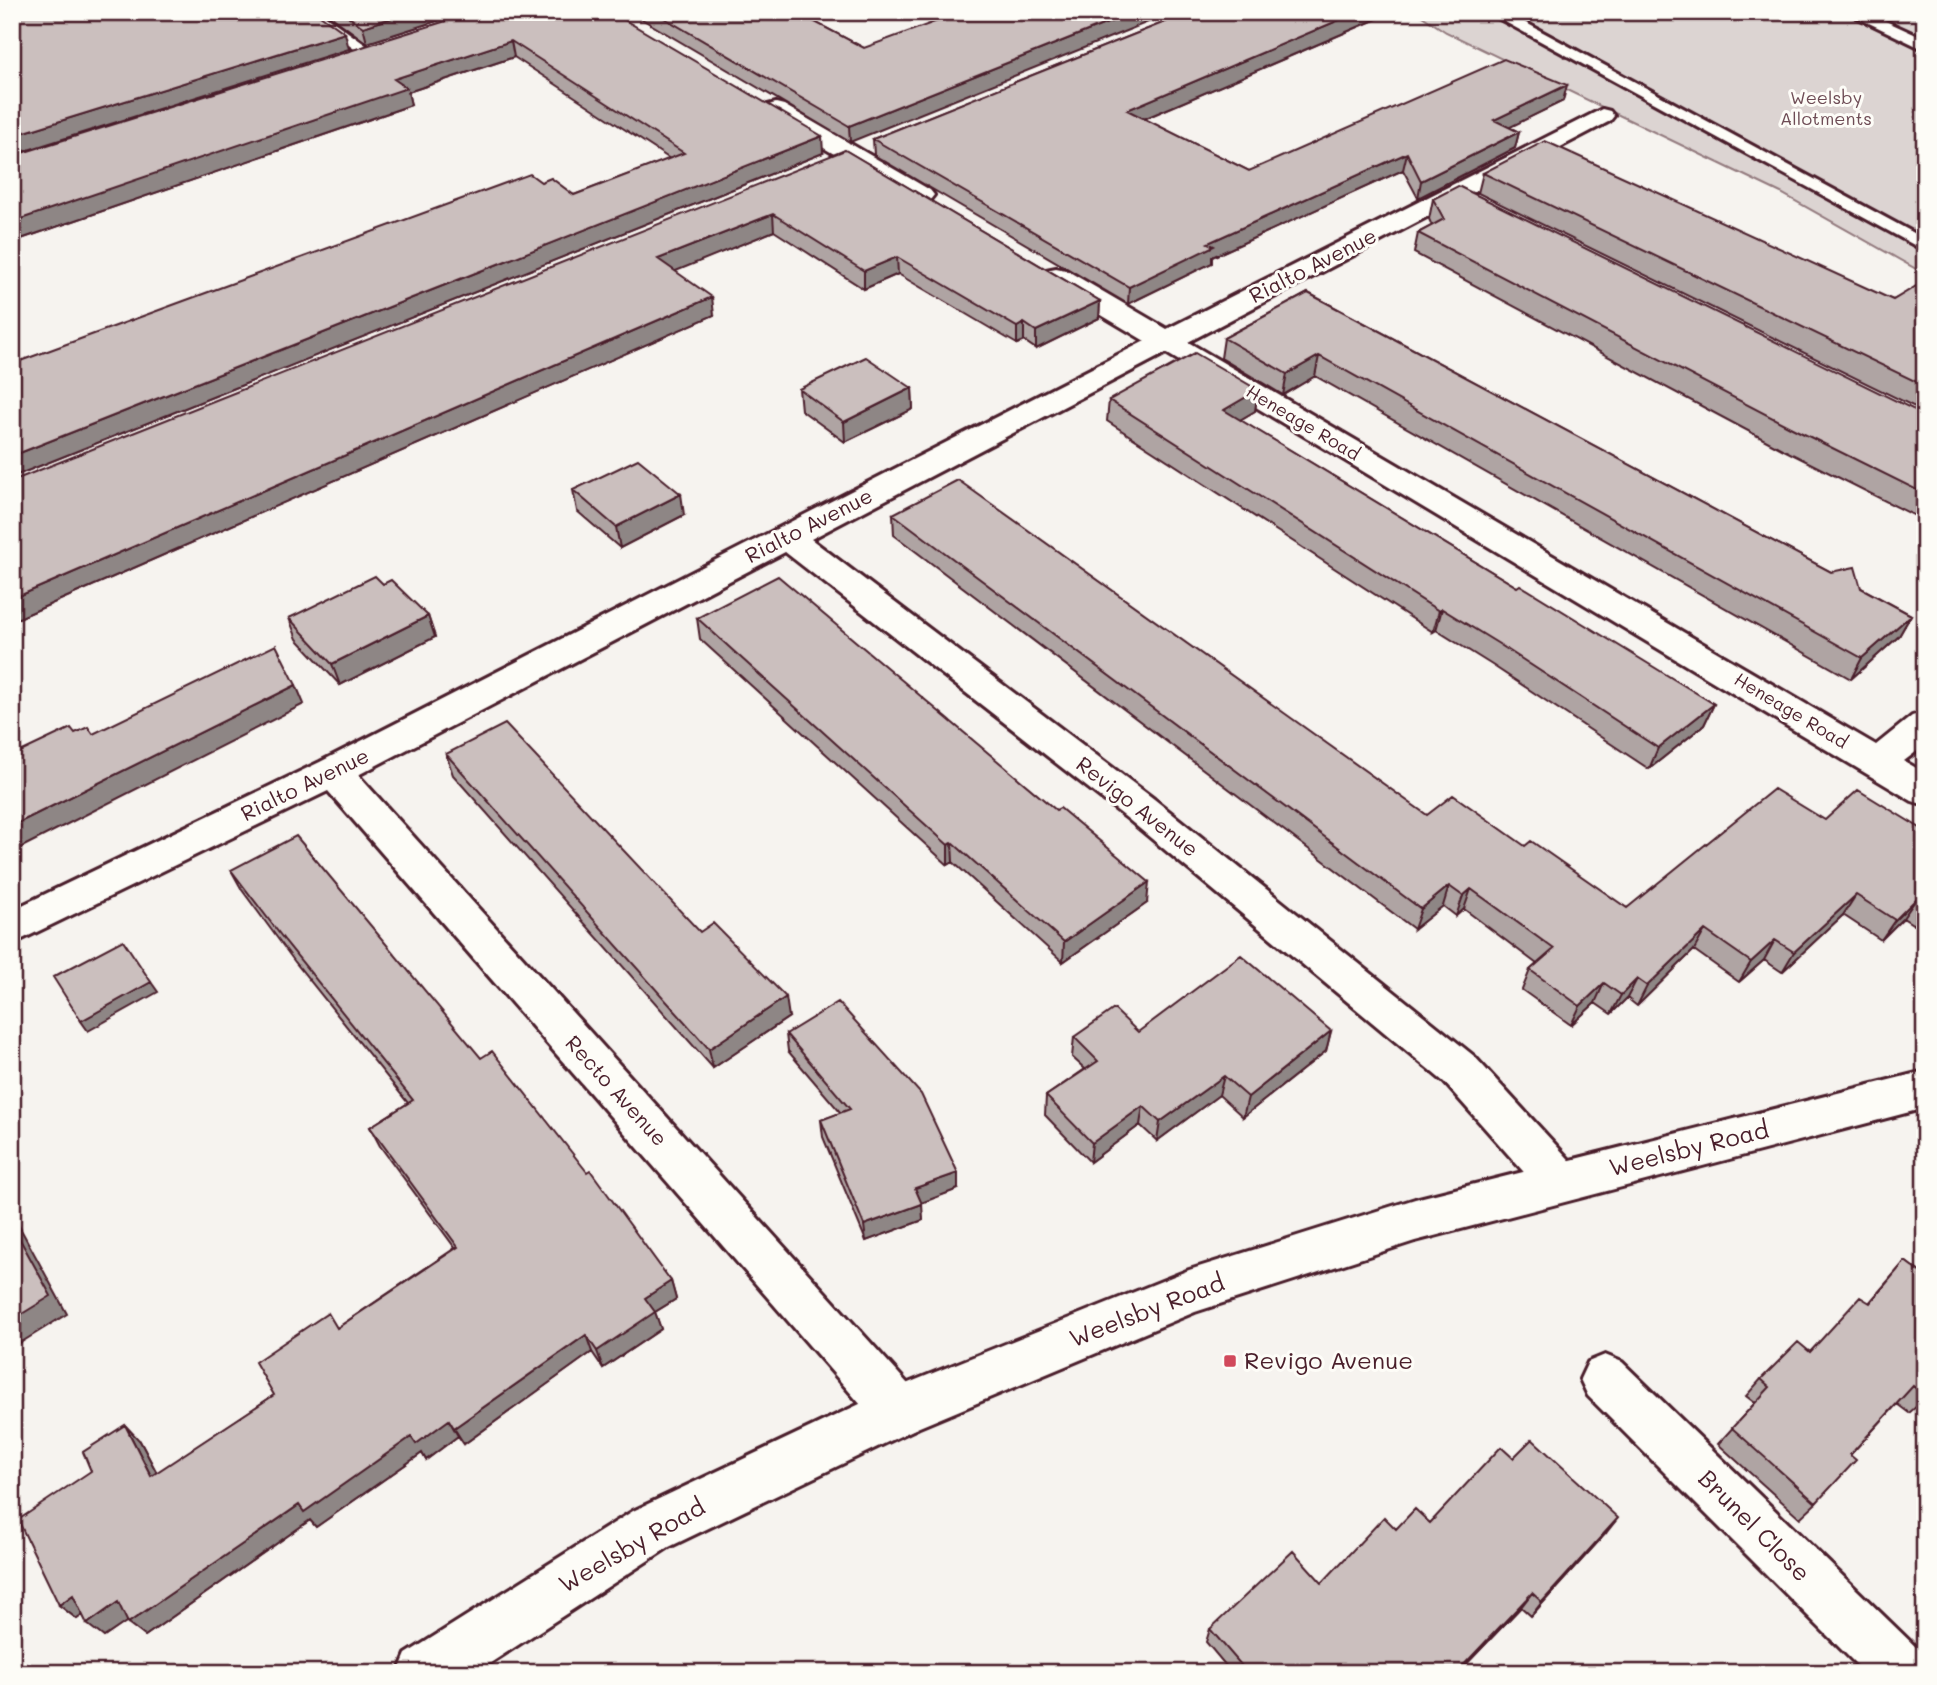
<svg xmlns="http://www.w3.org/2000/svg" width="1937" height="1685" font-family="Mali,sans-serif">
  <rect width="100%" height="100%" fill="#f6f3ef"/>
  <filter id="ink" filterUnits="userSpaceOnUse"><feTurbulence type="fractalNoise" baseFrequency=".0143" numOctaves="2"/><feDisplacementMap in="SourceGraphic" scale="14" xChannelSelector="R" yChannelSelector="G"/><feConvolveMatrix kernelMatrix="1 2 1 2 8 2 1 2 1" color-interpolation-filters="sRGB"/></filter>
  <g filter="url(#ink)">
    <path fill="#dcd4d2" stroke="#937a7e" stroke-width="2" d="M1416,12h509v262l-144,-81 -335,-161z"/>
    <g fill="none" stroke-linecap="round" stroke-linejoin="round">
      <defs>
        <path id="lane" d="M303,12h17l57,41 -8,5 -5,-2z
          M1487,12h19l419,227v12z
          M1846,12h20l59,27v11z"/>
        <path id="street" d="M776,103l8,2 146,85 4,5 -4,5 -9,3 -9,-3 -144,-85 -4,-5 4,-5z
          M1602,109l8,2 4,5 -4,5 -422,221 688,403 36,-29 13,-4v33l-21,16 21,12v32l-13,-4 -746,-448 -355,186 343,260 320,257 103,112 7,14 -7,14 -16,6 -16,-6 -101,-114 -316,-263 -343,-267 -427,223 559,619 7,17 -7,17 -18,7 -18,-7 -553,-637 -316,153v-34l308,-148 825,-421 -99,-59 -4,-6 4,-6 10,-2 10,2 101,59z
          M1605,1355l17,7 301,292 2,19h-60l-277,-277 -8,-17 8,-17z"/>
        <path id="primary" d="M1925,1071v37l-510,133 -220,71 -278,116 -248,119 -194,126h-77l8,-19 227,-143 248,-117 308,-124 226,-71z"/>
      </defs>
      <use href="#lane" stroke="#4a1f2b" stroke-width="6"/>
      <use href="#street" stroke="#4a1f2b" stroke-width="6"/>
      <use href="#primary" stroke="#4a1f2b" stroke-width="6"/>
      <use href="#lane" fill="#fdfcf7" fill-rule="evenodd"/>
      <use href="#street" fill="#fdfcf7" fill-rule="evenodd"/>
      <use href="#primary" fill="#fdfcf7" fill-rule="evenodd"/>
    </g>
    <path fill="#afa4a3" stroke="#4a1f2b" stroke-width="2" d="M325,12h140l-98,31z
      M475,12l348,141 -811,324v-113l529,-182 33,13 96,-36 -156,-102 -106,35 3,13 -399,137v-86z
      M630,12h166l68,36 -14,94z
      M1190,12h203l-249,107 105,52 314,-70 -54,26 10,5 -4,16 -97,50 -15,-28 -191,87v6l-84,41 -254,-149 -1,-16z
      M845,150l255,151 -1,17 -63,31 -12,-8 -7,3 -119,-70 -34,15 -90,-58 -100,40 40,44 -702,306z
      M1483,173l410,127 32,-14v126l-447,-219z
      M1433,199l492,216v106l-143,-72 -368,-196 4,-20 14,-7 -3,-7z
      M1308,293l553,295 50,27 -12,21 -48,43 -536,-303 -32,19 -62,-37 3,-20z
      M912,388l1,21 -68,33 -44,-32 -2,-21z
      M1258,390l-3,21 -15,9 277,167 197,117 -10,21 -55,44 -157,-104 -56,-35 -3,2 -326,-211 2,-21z
      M573,490l111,25 -64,33 -43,-37z
      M893,514l534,301 98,31 102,62 198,-88 100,11v84l-11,10 -11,-7 -22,22 -38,-25 -61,57 -18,-12 -25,22 -45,-32 -57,56 -10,-8 -16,16 -16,-11 -24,22 -49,-35 8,-20 7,-6 -73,-55 -8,7 -13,-10 -29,23 -520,-394z
      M383,584l45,32 7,21 -95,48 -43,-46 -8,-21z
      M697,618l450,285 -84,59 -110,-100 -5,3 -248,-226z
      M446,754l254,178 89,85 -76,51 -260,-293z
      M231,870l250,188 190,223 5,18 -21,13 6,17 -58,39 -11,-16 -128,92 -6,-8 -32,24 -4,-7 -106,74 -6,-7 -165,116 -18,-15 -23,16 -22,-22 -5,4 -18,-14 81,-164 17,32 117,-78 63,-67 118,-80 -75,-102 -10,-19 38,-24 -113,-141 -53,-72z
      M1331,1031l-5,20 -83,66 -24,-22 -62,46 -17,-16 -50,37 -45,-47 1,-19 39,-27 -13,-12 2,-20 64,-5z
      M786,1034l172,155 -37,13 2,18 -57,21 -43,-104 -2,-17 20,-7 -53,-62z
      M1905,1261l20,15v123l-16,14 -12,-9 -47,51 -34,48 -16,15 -82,-74 37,-41 -9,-7 15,-17 49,-27 59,-49z
      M1513,1458l93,75 -75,83 -10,-9 -63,66h-226l-26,-31 4,-13 112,-46 74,-54 34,-6z"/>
    <path fill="#8e8685" stroke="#4a1f2b" stroke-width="2" d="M411,12h54l-98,31 -4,-16z
      M1135,12h38l-323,130 -1,-16z
      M1358,12h35l-268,115 2,-17z
      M345,33l4,16 -337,106v-19z
      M511,41l3,16 -106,35 3,13 -399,137v-20l382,-143z
      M1567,85l-4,16 -73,36 4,-17z
      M1519,132l-4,16 -97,50 3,-17z
      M822,136l1,17 -811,324v-21z
      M1407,153l-4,17 -191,87v6l-84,41 1,-17 79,-44z
      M773,214l1,17 -113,46 -3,-18z
      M897,257l1,17 -34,15v-18z
      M712,297l2,18 -702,306v-22z
      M1100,301l-1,17 -63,31v-18z
      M1024,323v18l-7,3v-17z
      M1319,356l-4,20 -32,19 4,-21z
      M912,388l1,21 -68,33 -1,-20z
      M1258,390l-3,21 -34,20 3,-21z
      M681,494l3,21 -64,33 -4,-21z
      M1442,609l-6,21 -3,2 6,-21z
      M1911,615l-12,21 -48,43 11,-21z
      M428,616l7,21 -95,48 -8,-21z
      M296,685l8,19 -292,148v-26z
      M1714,704l-10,21 -55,44 9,-21z
      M952,842l1,20 -5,3v-20z
      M1149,882l-2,21 -84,59 1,-20z
      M1449,886l-6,20 -29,23 7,-20z
      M1471,889l-7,20 -8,7 7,-20z
      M1856,895l-13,20 -61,57 12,-20z
      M1917,898l-14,20 -22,22 14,-20z
      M1925,909v6l-11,10z
      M1705,930l-11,20 -57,56 10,-20z
      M1775,940l-11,20 -25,22 12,-20z
      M1637,979l-10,19 -16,16 10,-19z
      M151,982l7,10 -70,39 -7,-10z
      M1604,983l-9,20 -24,22 9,-19z
      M786,997l3,20 -76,51 -4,-19z
      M1331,1031l-5,20 -83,66 5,-20z
      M1224,1076l-5,19 -62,46 3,-19z
      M1143,1106l-3,19 -50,37 2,-19z
      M958,1173v16l-42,16 -1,-17z
      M922,1204l1,16 -57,21 -2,-16z
      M12,1213l55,101 -55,34z
      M671,1281l5,18 -21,13 6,17 -58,39 -6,-17 48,-53z
      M586,1335l6,17 -128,92 -10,-16z
      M449,1420l9,16 -32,24 -4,-7 -106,74 -6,-7 -165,116 -17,-13 171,-118 112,-68z
      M125,1425l15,16 27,51 -16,-16z
      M1618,1518l-12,15 -75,83 11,-14z
      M1532,1593l-11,14 -63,66h-2z
      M73,1595l18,14 -14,10 -18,-14z
      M118,1602l17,14 -31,21 -17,-13z"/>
    <path fill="#cbbfbe" stroke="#4a1f2b" stroke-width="2" d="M12,12h135l3,2 6,-2h160l29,21 -333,103z
      M342,12h69l-48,15z
      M475,12h136l211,124 -810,320v-92l518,-190 11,8 10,-4 23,17 110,-42 -173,-112 -117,38 13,9 -395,134v-66z
      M654,12h142l68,36 98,-36h173l-286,114z
      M1190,12h168l-231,98 122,61 255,-112 63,26 -73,35 25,12 -98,49 -14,-28 -199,90 6,3 -85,41 -256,-148z
      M1545,141l348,159 30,-18 2,4v100l-442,-213z
      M845,150l255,151 -64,30 -12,-8 -7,4 -120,-70 -33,14 -91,-57 -115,45 54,38 -700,302v-118z
      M1458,186l467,229v79l-133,-66 -374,-195 26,-14 -11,-20z
      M1308,293l523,279 24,-5 6,21 50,27 -49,43 -543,-302 -32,18 -63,-36z
      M1195,353l63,37 -34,20 293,177 3,-2 194,119 -56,44 -159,-104 -57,-35 -3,2 -330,-211z
      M866,357l46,31 -68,34 -45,-33z
      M638,459l43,35 -65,33 -43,-37z
      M958,480l469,335 26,-20 72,51 6,-5 96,67 147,-119 51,31 33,-30 67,41v72l-8,-5 -22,22 -39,-25 -62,57 -19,-12 -24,22 -46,-32 -58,56 -10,-7 -16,16 -17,-12 -24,23 -50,-36 24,-21 -83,-60 -8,7 -14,-10 -28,23 -528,-395z
      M375,576l8,8 8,-4 37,36 -96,48 -43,-46z
      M778,576l278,234 4,-2 89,74 -85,60 -112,-100 -4,3 -251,-227z
      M276,645l20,40 -284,141v-70l59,-28 4,5 13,-6 5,7z
      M505,724l195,208 13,-9 73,74 -77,52 -263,-295z
      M296,836l185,222 11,-7 95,121 3,-2 81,111 -26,17 10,14 -58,39 -11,-16 -132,93 -5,-8 -33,24 -5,-7 -107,75 -5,-7 -171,118 -10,-21 -31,22 -14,-29 -14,10 -41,-85 73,-49 -8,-19 42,-27 26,51 123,-81 -19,-33 73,-49 9,15 121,-81 -88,-120 43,-27 -128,-159 -54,-71z
      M123,940l28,42 -70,39 -28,-44z
      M1241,955l90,76 -83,66 -24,-21 -64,46 -17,-16 -51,37 -46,-47 52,-35 -24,-24 40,-28 24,23z
      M838,1002l83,92 37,79 -43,15 7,16 -58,21 -43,-105 29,-11 -64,-75z
      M12,1225l39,71 -39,24z
      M1905,1261l20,15v120l-12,-10 -63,69 6,5 -40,43 -84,-75 38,-41 -9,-8 37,-37 12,10 50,-55 10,6z
      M1532,1439l86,79 -76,84 -10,-9 -76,80h-208l-38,-44 83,-78 29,32 62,-66 12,12 19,-20 15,14 71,-76 12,11z"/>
  </g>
  <rect fill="#d1495b" stroke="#fdfcf7" stroke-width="2.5" x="1223" y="1354" width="14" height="14" rx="3.5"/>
  <g text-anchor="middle" stroke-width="6" stroke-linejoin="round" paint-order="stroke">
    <g font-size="18" fill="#6e4c55" stroke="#fdfcf7">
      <text x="1826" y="104">Weelsby<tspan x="1826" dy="21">Allotments</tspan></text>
    </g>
    <g font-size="18" fill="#4a1f2b" stroke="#fdfcf7">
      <text transform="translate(1303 423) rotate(31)" y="6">Heneage Road</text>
      <text transform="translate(1791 711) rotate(31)" y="6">Heneage Road</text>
    </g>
    <g font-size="21" fill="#4a1f2b" stroke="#fdfcf7">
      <text transform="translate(1313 266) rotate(-27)" y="7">Rialto Avenue</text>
      <text transform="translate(809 526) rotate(-27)" y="7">Rialto Avenue</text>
      <text transform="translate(305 785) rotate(-26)" y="7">Rialto Avenue</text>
      <text transform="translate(1137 807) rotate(38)" y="7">Revigo Avenue</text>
      <text transform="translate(616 1091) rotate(48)" y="7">Recto Avenue</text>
    </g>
    <g font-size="24" fill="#4a1f2b" stroke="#fdfcf7">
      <text transform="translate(1689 1149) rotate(-14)" y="8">Weelsby Road</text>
      <text transform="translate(1147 1311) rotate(-21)" y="8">Weelsby Road</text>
      <text transform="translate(1754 1526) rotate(45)" y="8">Brunel Close</text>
      <text transform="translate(632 1546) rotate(-30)" y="8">Weelsby Road</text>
    </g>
    <g font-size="24" fill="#4a1f2b" stroke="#fdfcf7" text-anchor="start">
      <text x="1244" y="1369">Revigo Avenue</text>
    </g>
  </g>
  <rect width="1937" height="1685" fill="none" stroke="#fdfcf7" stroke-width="42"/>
  <rect x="21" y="21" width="1895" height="1643" fill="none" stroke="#4a1f2b" stroke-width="2.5" filter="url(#ink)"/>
</svg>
